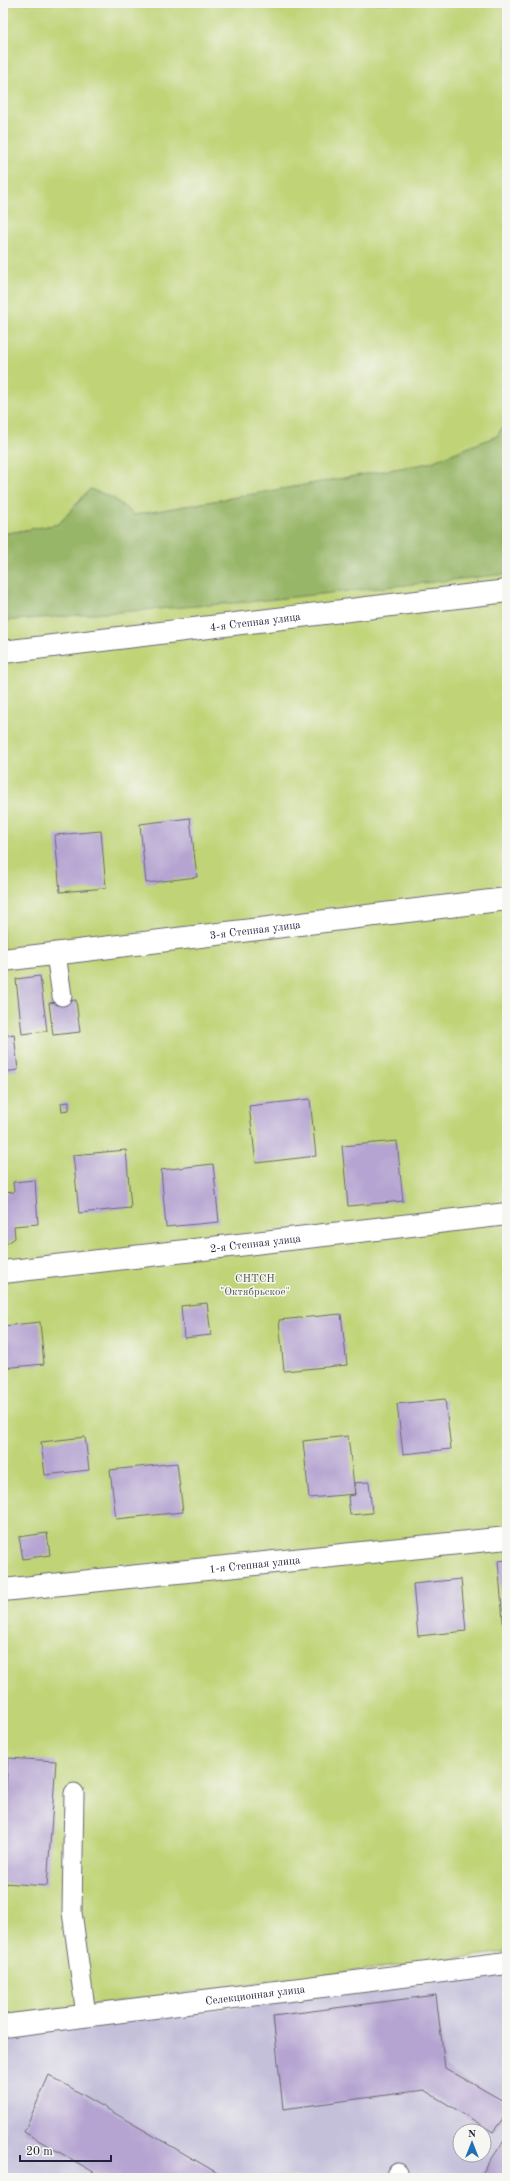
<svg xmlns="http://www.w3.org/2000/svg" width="510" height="2181" font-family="'Old Standard TT',serif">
  <rect width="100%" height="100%" fill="#f6f6f2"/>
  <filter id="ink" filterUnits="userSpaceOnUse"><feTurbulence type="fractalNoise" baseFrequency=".025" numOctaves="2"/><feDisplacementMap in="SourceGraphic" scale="8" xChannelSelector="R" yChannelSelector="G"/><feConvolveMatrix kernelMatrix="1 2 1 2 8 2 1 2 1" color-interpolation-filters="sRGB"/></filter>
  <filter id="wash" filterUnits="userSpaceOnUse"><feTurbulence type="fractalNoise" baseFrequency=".012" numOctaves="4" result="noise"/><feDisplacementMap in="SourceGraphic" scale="16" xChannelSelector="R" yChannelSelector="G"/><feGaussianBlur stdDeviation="0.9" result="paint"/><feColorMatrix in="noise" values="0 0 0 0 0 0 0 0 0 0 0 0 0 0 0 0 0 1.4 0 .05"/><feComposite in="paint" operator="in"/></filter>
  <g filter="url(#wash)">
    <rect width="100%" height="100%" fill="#efebd7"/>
    <path fill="#c5c0da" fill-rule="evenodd" d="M507,1972v206h-504v-142zM460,2131h24v24h-24z"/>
    <path fill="#c0d477" stroke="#717b59" d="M3,3h504v418l-10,15 -68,27 -295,52 -21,-17 -23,-9 -31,35 -56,10z
      M507,539v1413l-504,64v-1400z"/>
    <path fill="#98b668" stroke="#5d6c52" d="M507,421v153l-259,28 -245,19v-87l56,-10 31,-35 23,9 21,17 295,-52 68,-27z"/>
    <g id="blocks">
      <path fill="#b5a4d1" d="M190,818l7,59 -51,6 -6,-59z
        M101,831l5,57 -46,4 -5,-57z
        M40,976l7,55 -25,3 -6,-55z
        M76,1000l4,32 -27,3 -4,-32z
        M14,1034l4,36 -14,2 1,3h-2v-39z
        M310,1099l6,57 -60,7 -7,-57z
        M69,1102v8l-7,1 -1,-8z
        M397,1141l6,60 -55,5 -6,-60z
        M126,1150l5,58 -52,5 -6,-58z
        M213,1164l6,58 -53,5 -5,-57z
        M35,1180l3,44 -24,2 1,12 -7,5h-5v-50l11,-1 -1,-10z
        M207,1303l4,32 -27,3 -3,-32z
        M341,1314l6,51 -63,6 -5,-51z
        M40,1322l4,42 -41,4v-42z
        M445,1399l6,50 -48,5 -6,-50z
        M348,1436l7,58 -46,4 -6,-57z
        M85,1437l4,33 -44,5 -4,-33z
        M177,1463l6,49 -67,7 -6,-49z
        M369,1482l3,31 -22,2 -2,-19 7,-1 -1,-12z
        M47,1533l3,22 -27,4 -4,-22z
        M507,1560v71l-3,1 -6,-71z
        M461,1579l5,52 -48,5 -5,-52z
        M8,1758l48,3 -9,125 -44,-3v-51z
        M436,1995l9,73 62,35v10l-14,19 -69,-42 -141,19 -10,-93z
        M49,2075l177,103h-122l-80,-46z
        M507,2136v42h-28z"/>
    </g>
  </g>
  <g filter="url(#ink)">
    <use href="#blocks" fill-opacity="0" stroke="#6a6872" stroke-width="1"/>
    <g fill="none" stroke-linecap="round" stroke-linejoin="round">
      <defs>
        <path id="service" d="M56,954l6,42
          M74,1793l-2,119 14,103
          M396,2178l2,-5"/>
        <g id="minor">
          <path id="s1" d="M3,652l504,-61"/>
          <path id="s2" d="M3,960l504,-61"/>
          <path id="s3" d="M3,1272l504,-58"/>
          <path id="s4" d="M3,1590l504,-52"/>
          <path id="s5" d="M3,2026l504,-63"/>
        </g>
      </defs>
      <use href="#service" stroke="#6a6872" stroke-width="21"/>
      <use href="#minor" stroke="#6a6872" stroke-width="24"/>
      <use href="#service" stroke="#fff" stroke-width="19"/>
      <use href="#minor" stroke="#fff" stroke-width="22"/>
    </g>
  </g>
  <g text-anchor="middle" stroke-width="3" stroke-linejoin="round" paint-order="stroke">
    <g font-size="11" fill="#22223b" stroke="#f6f6f2">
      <text dy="4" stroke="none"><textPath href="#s1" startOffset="254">4-я Степная улица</textPath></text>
      <text dy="4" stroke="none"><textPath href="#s2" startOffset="254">3-я Степная улица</textPath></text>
      <text dy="4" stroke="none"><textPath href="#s3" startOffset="254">2-я Степная улица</textPath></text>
      <text dy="4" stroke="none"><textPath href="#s4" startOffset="253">1-я Степная улица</textPath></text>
      <text dy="4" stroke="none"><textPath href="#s5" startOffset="254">Селекционная улица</textPath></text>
    </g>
    <g font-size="11" fill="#51574d" stroke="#f6f6f2">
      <text x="255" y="1282">СНТСН<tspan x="255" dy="13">"Октябрьское"</tspan></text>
    </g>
  </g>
  <rect width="510" height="2181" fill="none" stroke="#f6f6f2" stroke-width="16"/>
  <g transform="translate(472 2143)"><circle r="19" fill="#f6f6f2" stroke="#a1a1a9"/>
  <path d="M0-3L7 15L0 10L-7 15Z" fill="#1f6fb2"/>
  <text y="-6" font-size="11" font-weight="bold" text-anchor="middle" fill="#22223b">N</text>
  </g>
  <path d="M20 2155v6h91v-6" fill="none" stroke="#22223b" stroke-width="2"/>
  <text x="26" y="2155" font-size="12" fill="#22223b" stroke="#f6f6f2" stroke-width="3" paint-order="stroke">20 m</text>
</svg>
